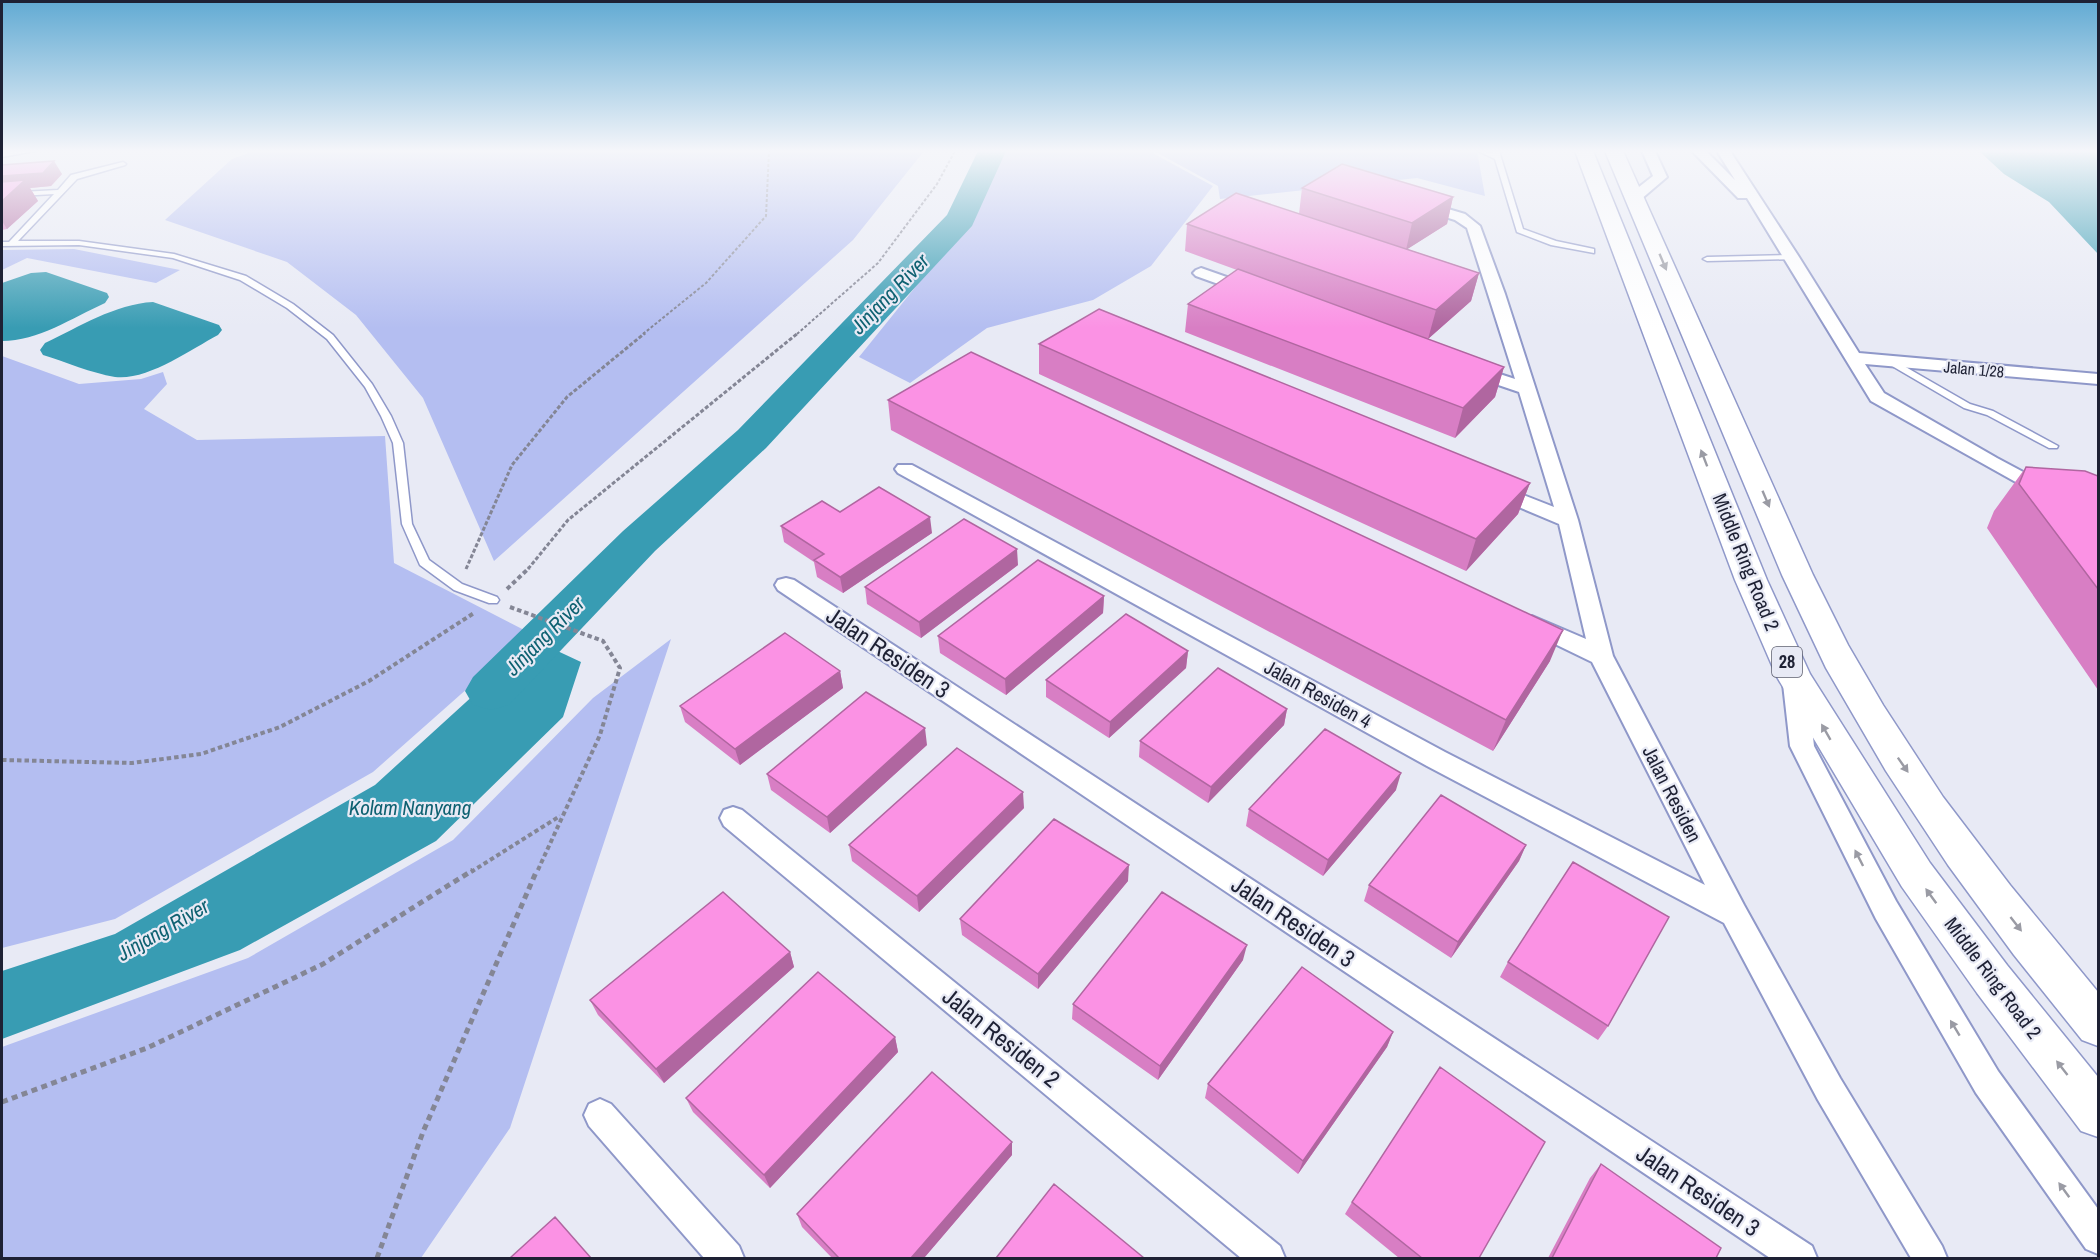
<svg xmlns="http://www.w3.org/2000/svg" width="2100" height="1260" font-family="'Archivo Narrow',sans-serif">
  <rect width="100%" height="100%" fill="#e8eaf5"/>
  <path fill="#b4bef1" d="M254,151h670l-71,89 -359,321 -71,-163 -67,-83 -69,-53 -122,-42 67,-61z
    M1000,151h149l64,35 -62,80 -58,34 -106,28 -77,55 -51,-26 104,-129z
    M1154,151h323l8,45 -68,-18 -197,21 -2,-13z
    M74,249l106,21 -24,13 -129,-25 -25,12v-20z
    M2,356l77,28 62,-5 22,-7 4,12 -23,25 53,31 188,-4 9,127 136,70 -157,139 -258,147 -113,29z
    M671,639l-161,489 -89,130h-419v-211l246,-89 205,-118 140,-142z"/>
  <path fill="#389cb3" d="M1979,151h119v103l-49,-52 -45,-28z
    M46,272l61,21 2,4 -4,6c-33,15 -67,38 -103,38v-58l29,-10z
    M153,302l66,23 3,5 -4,5c-28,15 -71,46 -103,42 -24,-4 -49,-15 -72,-22l-3,-5 5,-7c34,-16 70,-39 108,-41z
    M534,640l47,22 -18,55 -127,124 -196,109 -238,89v-68l113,-37 260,-149z"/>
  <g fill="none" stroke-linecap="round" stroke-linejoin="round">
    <path fill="#389cb3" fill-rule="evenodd" d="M978,151h28l-34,75 -206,222 -111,103 -146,154 -18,5 -18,-5 -8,-14 8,-14 150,-146 115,-101 209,-215z"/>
    <defs>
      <path id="service" d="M15,151h20l-33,6v-4z
        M1478,151l15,2v-2h6l24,78 33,12 38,8v4l-43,-8 -34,-13 -22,-73z
        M123,162l3,2 -1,1 -48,14 -59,62h61l95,13 72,22 47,28 40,31 39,49 19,32 12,27 9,81 17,36 33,24 35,13 2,3 -2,3h-8l-35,-13 -34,-25 -18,-41 -9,-81 -12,-27 -16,-29 -38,-48 -40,-31 -47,-28 -67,-22 -94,-13 -77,1v-4h7l45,-48 -52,3v-4l56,-3 13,-15z
        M1792,255h3v4l-88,2 -4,-2 4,-2z
        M1890,358l80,46 23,7 65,35 -1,2h-8l-62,-33 -23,-7 -77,-45v-4z"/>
      <path id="minor" d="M1642,151h13l12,26 -27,23 -5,1 -7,-4 2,-3 23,-18z
        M1692,151h14l29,29 -18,-29h13l69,106 60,96 239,21v10l-233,-20 19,29 113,65 101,54v14l-7,-2 -220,-123 -124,-203h-9z
        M1421,201l44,13 15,12 25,68 73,226 35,136 131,249 96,173 102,168 5,12h-36l-93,-158 -94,-177 -297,-157 -529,-293 -3,-4 3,-4h14l533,287 260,133 -113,-223 -68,-33 -3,-5 3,-5 8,-3 54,23 -27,-115 -71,-30 -3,-4 3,-4 7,-2 59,23 -35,-115 -53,-18 -3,-4 3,-4 6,-1 43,14 -48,-151 -12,-8 -39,-12 -2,-3z
        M1201,268l54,19 2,3 -8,5 -53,-19 -3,-3 3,-3z
        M786,578l8,2 1018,666 5,12h-47l-992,-668 -3,-5 3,-5z
        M1795,675l8,3 4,6 7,62 82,155 102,170 100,138v45l-12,-5 -110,-156 -100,-174 -86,-173 -7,-62 4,-6z
        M733,807l9,3 538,436 5,12h-44l-517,-432 -4,-8 4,-8z
        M600,1099l11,5 128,142 5,12h-40l-115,-132 -5,-11 5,-11z"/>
      <path id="trunk" d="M1575,151h18l174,429 43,94 120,189 77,102 91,112v60l-17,-6 -104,-138 -75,-106 -125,-210 -42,-97z
        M1605,151h18l190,424 35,70 35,60 60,92 67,88 88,107v54l-16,-6 -68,-85 -66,-90 -62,-94 -60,-103 -44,-93z"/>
    </defs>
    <use href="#service" stroke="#8f98c9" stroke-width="3"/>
    <use href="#minor" stroke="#8f98c9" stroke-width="4"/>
    <use href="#trunk" stroke="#8f98c9" stroke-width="3"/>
    <path stroke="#848695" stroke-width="2" stroke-dasharray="3 2" stroke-linecap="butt" d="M643,334l63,-51 60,-67 3,-65
      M797,334l81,-71 59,-79 18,-33"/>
    <path stroke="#848695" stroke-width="3" stroke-dasharray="4 2" stroke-linecap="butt" d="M466,569l46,-104 55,-68 78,-64
      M528,569l40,-49 230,-187"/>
    <path stroke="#848695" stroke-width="4" stroke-dasharray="4.5 3" stroke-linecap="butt" d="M507,589l22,-21
      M510,607l93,34 17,27 -20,67 -63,137
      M2,760l130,3 69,-9 79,-27 89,-46 105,-68
      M471,872l89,-56"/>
    <path stroke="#848695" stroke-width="5" stroke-dasharray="6 4.5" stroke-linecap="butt" d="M2,1102l145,-54 176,-84 150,-94
      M377,1258l46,-126 114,-262"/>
    <use href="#service" fill="#fff" fill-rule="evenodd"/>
    <use href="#minor" fill="#fff" fill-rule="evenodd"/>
    <use href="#trunk" fill="#fff" fill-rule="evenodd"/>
  </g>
  <path fill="#d87ec4" d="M2,165l60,9 -11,12 -21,2 8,13 -31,28 -5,1z
    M1302,188l151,9 -6,27 -40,25 72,24 -8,28 -43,38 76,28 -9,30 -40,41 -270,-106 3,-28 49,-34 -52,-19 2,-27 112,-10z
    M1039,344l491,139 -12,31 -52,57 -427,-197z
    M888,400l662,261 -57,90 -602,-321z
    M2026,467l72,9v214l-111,-162 7,-17z
    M840,512l92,21 -89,60 -26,-16 -3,-15 -30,-20 -3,-16z
    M1018,565l-97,73 -54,-34 -2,-17z
    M1104,596l-1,17 -97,82 -66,-42 -2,-17z
    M1188,651l-2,17 -77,70 -63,-41v-17z
    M840,671l3,17 -103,77 -55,-43 -5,-16z
    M1287,709l-3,16 -76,78 -69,-46 1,-16z
    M927,745l-97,88 -59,-43 -4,-16z
    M1396,790l-73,86 -77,-50 3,-17z
    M1024,808l-105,104 -67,-51 -3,-16z
    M1526,845l-7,16 -68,97 -87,-57 5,-16z
    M1128,881l-90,108 -76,-54 -2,-16z
    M790,952l4,15 -130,116 -66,-68 -8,-15z
    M1243,960l-85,120 -86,-61 1,-15z
    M1508,962l100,64 -10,14 -98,-63z
    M1393,1032l-6,15 -89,127 -93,-76 3,-14z
    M895,1037l3,15 -128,136 -77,-76 -7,-14z
    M1012,1155l-88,103h-92l-30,-31 -5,-13z
    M1601,1164l115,94h-168l42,-80z
    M1352,1202l127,56h-80l-54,-44z"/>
  <path fill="#b066a0" d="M54,161l8,13 -11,12 -21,2 8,13 -31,28 -5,-8v-45z
    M1453,197l-6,27 -41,26 6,-27z
    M1479,273l-8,28 -43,38 8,-29z
    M1504,367l-9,30 -40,41 8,-30z
    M1530,483l-12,31 -52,57 10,-32z
    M930,517l2,16 -89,60 -3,-16z
    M1017,549l1,16 -97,73 -2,-16z
    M1104,596l-1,17 -97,82 -1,-16z
    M1563,630l-13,31 -57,90 13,-31z
    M1188,651l-2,17 -77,70 1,-16z
    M840,671l3,17 -103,77 -5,-16z
    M1287,709l-3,16 -76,78 3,-16z
    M925,728l2,17 -97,88 -3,-16z
    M1401,773l-5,17 -73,86 5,-16z
    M1023,792l1,16 -105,104 -2,-16z
    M1526,845l-7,16 -68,97 7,-16z
    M1129,865l-1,16 -90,108v-15z
    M1247,945l-4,15 -85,120 2,-14z
    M790,952l4,15 -130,116 -8,-14z
    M1393,1032l-6,15 -89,127 5,-13z
    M895,1037l3,15 -128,136 -6,-13z
    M1012,1142v13l-88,103h-13z"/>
  <path fill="#fb92e4" stroke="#b066a0" stroke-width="1.5" d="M54,161l-11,12 -41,3v-11z
    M1342,164l111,33 -41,26 -110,-35z
    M25,180l-23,21v-19z
    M1236,193l243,80 -43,37 -249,-86z
    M1238,269l266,98 -41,41 -275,-104z
    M1099,309l431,174 -54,56 -437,-195z
    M971,352l592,278 -57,90 -618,-320z
    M2026,467l59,4 13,5v113l-79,-105z
    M879,487l51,30 -90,60 -26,-17 10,-6 -43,-28 41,-25 18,11z
    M964,519l53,30 -98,73 -54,-35z
    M1038,560l66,36 -99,83 -67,-43z
    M1126,614l62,37 -78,71 -64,-42z
    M785,633l55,38 -105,78 -55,-43z
    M1218,668l69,41 -76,78 -71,-46z
    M866,692l59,36 -98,89 -60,-43z
    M1325,729l76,44 -73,87 -79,-51z
    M957,748l66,44 -106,104 -68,-51z
    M1441,795l85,50 -68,97 -89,-57z
    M1054,819l75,46 -91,109 -78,-55z
    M1573,862l96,55 -61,109 -100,-64z
    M723,892l67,60 -134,117 -66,-69z
    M1162,892l85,53 -87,121 -87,-62z
    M1302,967l91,65 -90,129 -95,-77z
    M818,972l77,65 -131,138 -78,-77z
    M1440,1067l105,75 -66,116h-57l-70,-56z
    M932,1072l80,70 -101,116h-72l-42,-44z
    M1601,1164l120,84 -5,10h-164z
    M1054,1184l90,74h-148z
    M555,1217l36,41h-81z"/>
  <defs><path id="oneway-solid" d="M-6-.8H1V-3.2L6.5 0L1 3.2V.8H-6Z" transform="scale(1.5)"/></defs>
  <g fill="#9a9ba4">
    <use href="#oneway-solid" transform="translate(1663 262) rotate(67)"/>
    <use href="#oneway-solid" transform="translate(1704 458) rotate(-111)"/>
    <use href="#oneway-solid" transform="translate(1766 499) rotate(67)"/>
    <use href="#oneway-solid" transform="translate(1826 732) rotate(-120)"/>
    <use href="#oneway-solid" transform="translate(1903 765) rotate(55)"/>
    <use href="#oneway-solid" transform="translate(1859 858) rotate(-117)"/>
    <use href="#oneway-solid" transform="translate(1931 896) rotate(-126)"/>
    <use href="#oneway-solid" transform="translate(2016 924) rotate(52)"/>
    <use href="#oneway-solid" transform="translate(1955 1028) rotate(-121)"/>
    <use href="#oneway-solid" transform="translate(2062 1068) rotate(-128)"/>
    <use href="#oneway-solid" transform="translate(2064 1190) rotate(-126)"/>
  </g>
  <linearGradient id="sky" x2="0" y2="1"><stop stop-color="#61aad3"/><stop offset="0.46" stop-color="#f5f6fa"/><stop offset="1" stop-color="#f5f6fa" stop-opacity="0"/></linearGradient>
  <rect width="2100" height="328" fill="url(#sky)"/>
  <g text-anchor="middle" stroke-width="4.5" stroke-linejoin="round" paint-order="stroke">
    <g font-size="16" fill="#1e2134" stroke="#e8eaf5">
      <text transform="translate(1974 369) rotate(5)" y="6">Jalan 1/28</text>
    </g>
    <rect fill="#e8eaf5" stroke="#5b5d6e" stroke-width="1.5" x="1772" y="647" width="30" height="30" rx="4.5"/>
    <g font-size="18" font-weight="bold" fill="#1e2134">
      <text x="1787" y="668">28</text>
    </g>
    <g font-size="20" fill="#1e2134" stroke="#e8eaf5">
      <text transform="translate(1746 562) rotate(68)" y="7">Middle Ring Road 2</text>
      <text transform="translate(1318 694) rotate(29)" y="7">Jalan Residen 4</text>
      <text transform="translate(1672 794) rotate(63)" y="7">Jalan Residen</text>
      <text transform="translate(1993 978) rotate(53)" y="7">Middle Ring Road 2</text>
    </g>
    <g font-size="21" font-style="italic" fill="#0e6171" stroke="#e8eaf5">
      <text transform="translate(890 294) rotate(-46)" y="7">Jinjang River</text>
      <text transform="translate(545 636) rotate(-45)" y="7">Jinjang River</text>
      <text x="410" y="815">Kolam Nanyang</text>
      <text transform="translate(163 930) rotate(-30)" y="7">Jinjang River</text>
    </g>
    <g font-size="24" fill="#1e2134" stroke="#e8eaf5">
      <text transform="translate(888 653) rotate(34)" y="8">Jalan Residen 3</text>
      <text transform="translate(1293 922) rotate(34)" y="8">Jalan Residen 3</text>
      <text transform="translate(1001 1038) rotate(39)" y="8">Jalan Residen 2</text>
      <text transform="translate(1698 1191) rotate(34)" y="8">Jalan Residen 3</text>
    </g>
  </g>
  <rect width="2100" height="1260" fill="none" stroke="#1e2134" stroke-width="6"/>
</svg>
